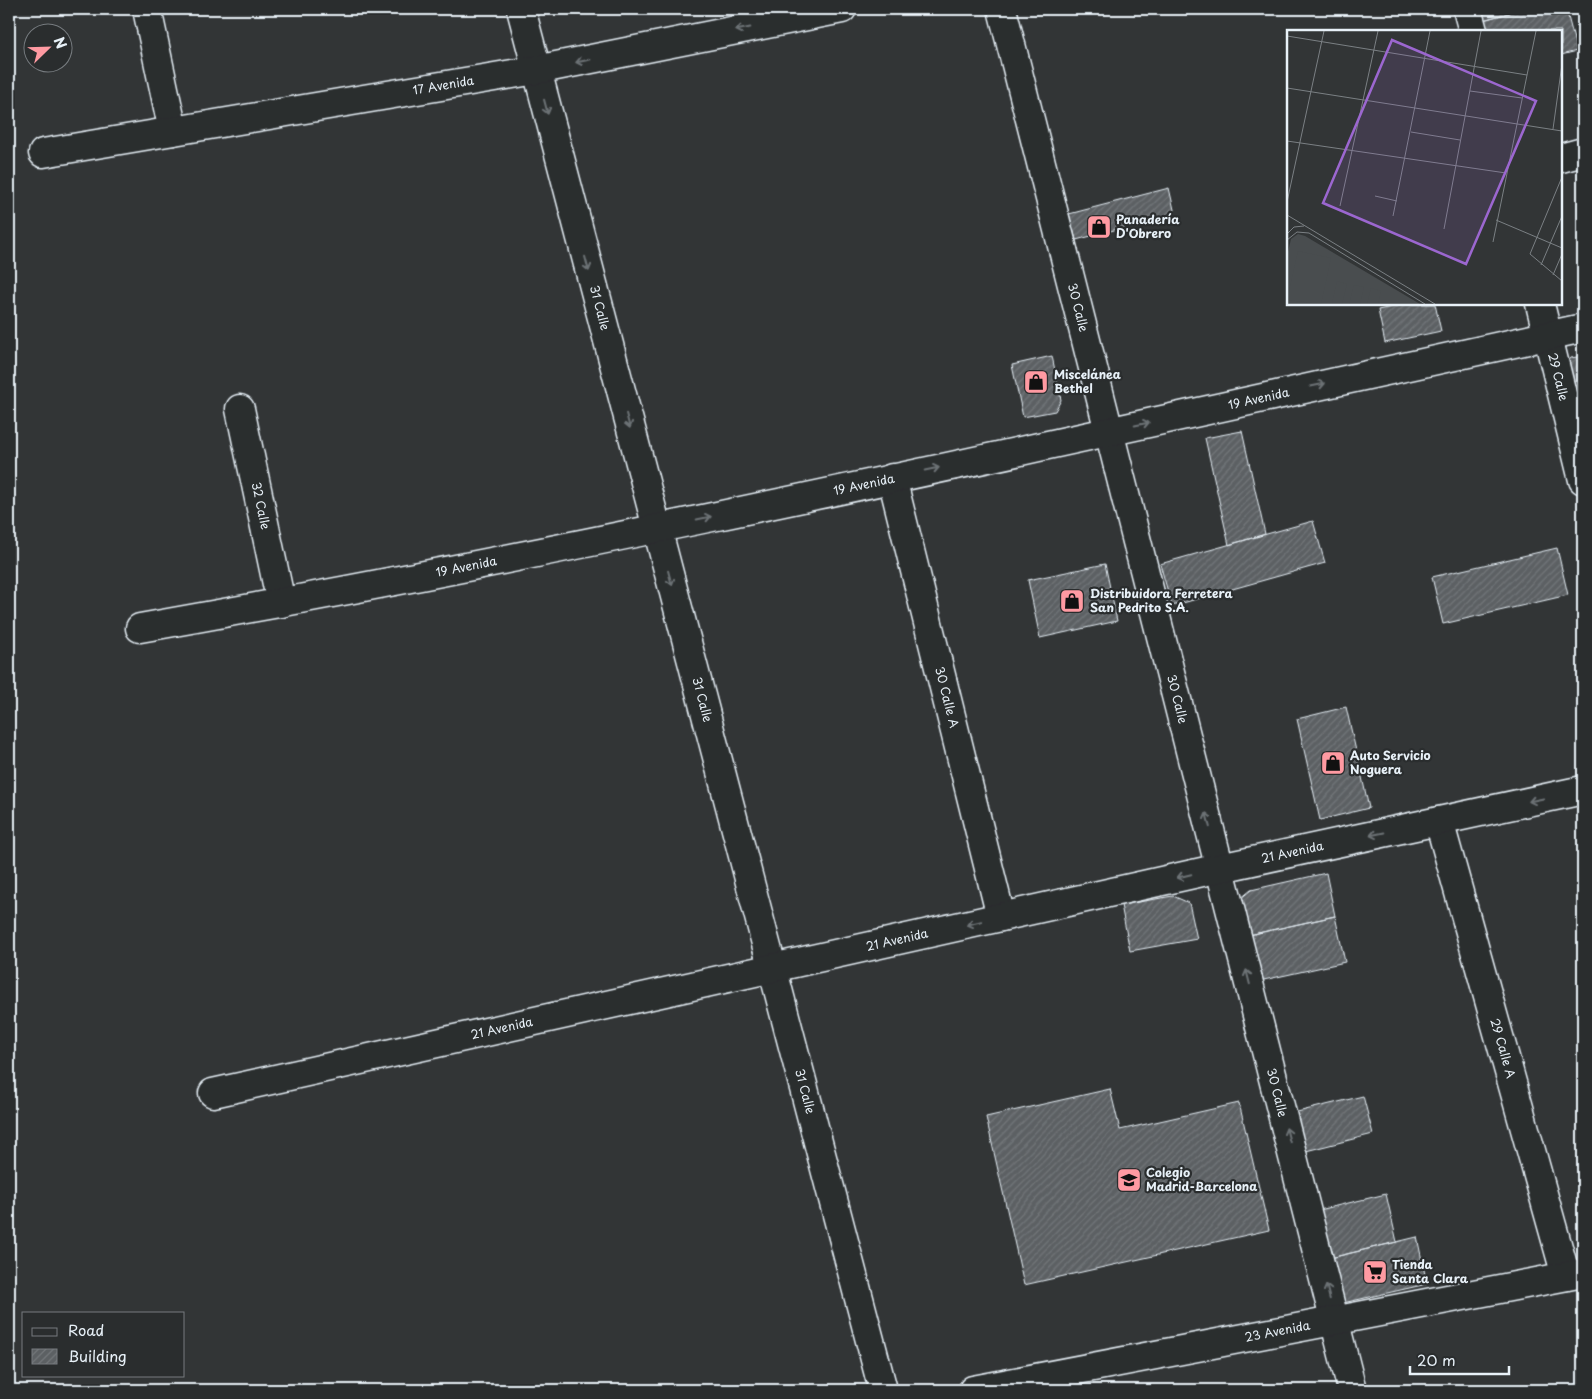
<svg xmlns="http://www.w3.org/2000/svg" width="1592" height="1399" font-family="'Playpen Sans',sans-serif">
  <defs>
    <pattern id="building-hatch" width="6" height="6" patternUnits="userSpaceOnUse" patternTransform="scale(1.25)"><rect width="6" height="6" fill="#5c6063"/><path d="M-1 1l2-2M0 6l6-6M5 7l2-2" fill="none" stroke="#73777a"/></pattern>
  </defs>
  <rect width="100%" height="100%" fill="#323536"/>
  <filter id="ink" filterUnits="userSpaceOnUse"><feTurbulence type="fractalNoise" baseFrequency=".02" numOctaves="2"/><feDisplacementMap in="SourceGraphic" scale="10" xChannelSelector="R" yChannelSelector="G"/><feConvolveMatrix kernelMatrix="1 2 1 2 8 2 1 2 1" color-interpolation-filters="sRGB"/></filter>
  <g filter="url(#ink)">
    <path fill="url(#building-hatch)" stroke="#e8f1f8" d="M1476,9h48l-45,12z
      M1524,9h42l11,42 -16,4v-24h-79l-3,-10z
      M1169,188l6,26 -99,26 -7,-26z
      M1405,304h30l6,27 -56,12 -7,-33z
      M1052,356l9,44 -6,11 -32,6 -11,-52z
      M1583,356v78l-22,-64 10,-12z
      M1242,431l23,103 -36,11 -24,-107z
      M1313,521l12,42 -153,43 -12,-42z
      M1557,548l11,47 -125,29 -11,-47z
      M1105,564l12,57 -77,17 -12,-58z
      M1346,707l23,101 -49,12 -23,-101z
      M1326,873l9,43 -86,19 -9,-36 11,-9z
      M1173,896l16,7 8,36 -67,12 -9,-46z
      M1335,916l10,46 -86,19 -10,-46z
      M1110,1089l10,41 119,-27 30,127 -245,55 -38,-168z
      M1363,1096l10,38 -75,19 -9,-39z
      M1386,1194l11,48 -75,18 -11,-48z
      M1417,1237l10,47 -93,21 -12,-45z"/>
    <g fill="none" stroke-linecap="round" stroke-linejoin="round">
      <defs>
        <g id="minor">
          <path d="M147,9l26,122"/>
          <path id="s1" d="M521,9l362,1381"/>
          <path id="s2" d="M1002,9l350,1381"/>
          <path d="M1467,9l6,22"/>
          <path id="s3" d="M43,153l493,-83 306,-61"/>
          <path d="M1561,158l22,-6"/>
          <path id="s4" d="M1540,304l43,176"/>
          <path id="s5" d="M240,409l41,194"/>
          <path id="s6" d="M892,478l109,439"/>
          <path id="s7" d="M140,628c484,-85 963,-196 1443,-300"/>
          <path id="s8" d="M1439,821l127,455"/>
          <path id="s9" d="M213,1093l1007,-225 363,-78"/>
          <path id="s10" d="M973,1390l610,-117"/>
        </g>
      </defs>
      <use href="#minor" stroke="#e8f1f8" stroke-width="31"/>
      <use href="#minor" stroke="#2a2d2e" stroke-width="28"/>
    </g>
    <defs><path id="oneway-shaft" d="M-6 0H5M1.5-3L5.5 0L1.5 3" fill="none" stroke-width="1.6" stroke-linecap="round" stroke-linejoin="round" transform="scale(1.25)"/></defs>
    <g stroke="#6c7275">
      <use href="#oneway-shaft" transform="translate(743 29) rotate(169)"/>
      <use href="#oneway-shaft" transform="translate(583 61) rotate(169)"/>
      <use href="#oneway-shaft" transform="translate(546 107) rotate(75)"/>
      <use href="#oneway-shaft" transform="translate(587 264) rotate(75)"/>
      <use href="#oneway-shaft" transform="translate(1318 385) rotate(-12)"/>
      <use href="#oneway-shaft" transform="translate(628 421) rotate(75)"/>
      <use href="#oneway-shaft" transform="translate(1142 424) rotate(-12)"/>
      <use href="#oneway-shaft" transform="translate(932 469) rotate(-12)"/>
      <use href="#oneway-shaft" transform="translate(704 518) rotate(-12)"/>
      <use href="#oneway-shaft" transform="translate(670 578) rotate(75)"/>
      <use href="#oneway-shaft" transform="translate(1536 800) rotate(168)"/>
      <use href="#oneway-shaft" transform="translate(1208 820) rotate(-104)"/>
      <use href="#oneway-shaft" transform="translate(1377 834) rotate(168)"/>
      <use href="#oneway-shaft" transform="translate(1184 876) rotate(167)"/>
      <use href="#oneway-shaft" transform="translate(974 923) rotate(167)"/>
      <use href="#oneway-shaft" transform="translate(1248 977) rotate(-104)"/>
      <use href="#oneway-shaft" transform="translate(1288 1135) rotate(-104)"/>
      <use href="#oneway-shaft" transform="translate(1328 1292) rotate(-104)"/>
    </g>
  </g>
  <defs>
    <symbol id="shop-square" viewBox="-11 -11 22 22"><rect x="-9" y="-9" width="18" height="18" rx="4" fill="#ff9aa2" stroke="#2a2d2e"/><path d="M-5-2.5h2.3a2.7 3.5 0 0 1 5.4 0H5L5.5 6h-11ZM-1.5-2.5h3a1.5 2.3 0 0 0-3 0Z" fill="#111"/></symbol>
    <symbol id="school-square" viewBox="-11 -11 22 22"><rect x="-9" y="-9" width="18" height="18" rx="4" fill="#ff9aa2" stroke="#2a2d2e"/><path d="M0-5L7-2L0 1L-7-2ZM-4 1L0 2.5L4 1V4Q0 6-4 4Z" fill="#111"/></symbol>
    <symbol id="supermarket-square" viewBox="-11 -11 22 22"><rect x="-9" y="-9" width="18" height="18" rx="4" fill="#ff9aa2" stroke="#2a2d2e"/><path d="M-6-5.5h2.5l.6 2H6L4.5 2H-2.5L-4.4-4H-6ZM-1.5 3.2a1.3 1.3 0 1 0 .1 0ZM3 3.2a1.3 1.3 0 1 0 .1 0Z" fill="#111"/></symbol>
  </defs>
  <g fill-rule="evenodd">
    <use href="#shop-square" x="1085" y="213" width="28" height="28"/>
    <use href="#shop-square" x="1022" y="368" width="28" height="28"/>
    <use href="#shop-square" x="1058" y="587" width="28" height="28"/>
    <use href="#shop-square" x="1319" y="749" width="28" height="28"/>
    <use href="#school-square" x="1115" y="1166" width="28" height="28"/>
    <use href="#supermarket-square" x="1361" y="1258" width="28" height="28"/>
  </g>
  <g text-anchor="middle" stroke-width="4.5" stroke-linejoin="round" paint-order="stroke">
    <g font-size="12" fill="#e8f1f8" stroke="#2a2d2e">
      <text dy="4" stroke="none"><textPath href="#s3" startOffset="406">17 Avenida</textPath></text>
      <text dy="4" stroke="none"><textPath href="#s2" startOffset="308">30 Calle</textPath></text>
      <text dy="4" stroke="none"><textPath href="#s1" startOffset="309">31 Calle</textPath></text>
      <text dy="4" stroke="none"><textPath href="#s4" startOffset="75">29 Calle</textPath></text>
      <text dy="4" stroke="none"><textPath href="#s7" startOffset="1142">19 Avenida</textPath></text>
      <text dy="4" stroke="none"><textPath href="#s7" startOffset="738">19 Avenida</textPath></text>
      <text dy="4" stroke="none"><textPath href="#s5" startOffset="99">32 Calle</textPath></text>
      <text dy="4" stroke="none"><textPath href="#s7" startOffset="332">19 Avenida</textPath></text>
      <text dy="4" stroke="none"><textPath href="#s6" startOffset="226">30 Calle A</textPath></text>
      <text dy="4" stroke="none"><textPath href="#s1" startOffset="714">31 Calle</textPath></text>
      <text dy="4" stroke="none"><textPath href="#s2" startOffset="712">30 Calle</textPath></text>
      <text dy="4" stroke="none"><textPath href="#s9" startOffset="1106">21 Avenida</textPath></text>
      <text dy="4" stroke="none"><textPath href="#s9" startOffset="701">21 Avenida</textPath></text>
      <text dy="4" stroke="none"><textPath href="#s9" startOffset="296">21 Avenida</textPath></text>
      <text dy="4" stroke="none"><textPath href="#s8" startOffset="236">29 Calle A</textPath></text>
      <text dy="4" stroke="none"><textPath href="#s1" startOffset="1119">31 Calle</textPath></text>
      <text dy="4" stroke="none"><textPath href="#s2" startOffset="1118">30 Calle</textPath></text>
      <text dy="4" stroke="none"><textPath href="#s10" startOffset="310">23 Avenida</textPath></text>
    </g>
    <g font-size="12" font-weight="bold" fill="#e8f1f8" stroke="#2a2d2e" text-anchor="start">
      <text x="1116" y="224">Panadería<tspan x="1116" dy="14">D'Obrero</tspan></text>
      <text x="1054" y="379">Miscelánea<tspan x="1054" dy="14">Bethel</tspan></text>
      <text x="1090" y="598">Distribuidora Ferretera<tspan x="1090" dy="14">San Pedrito S.A.</tspan></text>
      <text x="1350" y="760">Auto Servicio<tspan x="1350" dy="14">Noguera</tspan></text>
      <text x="1146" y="1177">Colegio<tspan x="1146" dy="14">Madrid-Barcelona</tspan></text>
      <text x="1392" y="1269">Tienda<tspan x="1392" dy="14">Santa Clara</tspan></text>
    </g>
  </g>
  <g transform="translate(1287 30)">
    <rect width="275" height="275" fill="#323536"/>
    <path d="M11,204l7,2 115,68h-133v-48l4,-17z" fill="#494d4f"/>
    <path d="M11,221l33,7 -10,46 -34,-4zM50,251l10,3 -5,20 -10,-1zM67,255l10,2 -4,17h-11zM84,258l10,3 -3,13h-11z" fill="#494d4f"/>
    <path fill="none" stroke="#7b8084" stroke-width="1" d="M0,6l240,39M0,58l275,43M183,61l52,7M266,99l9,-65M124,102l49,8M0,111l219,32M275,147l-32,77 32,27M88,166l22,5M0,172l37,-171M53,176l38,-175M0,185l148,89M106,186l37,-185M209,190l66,28M157,199l37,-198M0,204l7,-7 10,-1M0,210l10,-8 12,1 116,71M206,212l43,-211M254,235l21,-49M266,245l9,-21"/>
    <path fill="#9c67d0" fill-opacity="0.15" stroke="#9c67d0" stroke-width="2.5" d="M105,10l144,61 -70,163 -143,-61z"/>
    <rect width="275" height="275" fill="none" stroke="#e8f1f8" stroke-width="2.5"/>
  </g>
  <rect width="1592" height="1399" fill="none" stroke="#2a2d2e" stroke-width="30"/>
  <rect x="15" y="15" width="1562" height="1369" fill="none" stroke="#e8f1f8" stroke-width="2" filter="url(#ink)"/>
  <rect x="22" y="1312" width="162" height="65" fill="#2a2d2e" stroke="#767b7f"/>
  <rect x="32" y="1328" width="25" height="8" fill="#2a2d2e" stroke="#767b7f"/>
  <text x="68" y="1336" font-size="15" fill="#e8f1f8">Road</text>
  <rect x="32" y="1349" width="25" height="15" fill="url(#building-hatch)" stroke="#767b7f"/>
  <text x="68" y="1362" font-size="15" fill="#e8f1f8">Building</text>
  <g transform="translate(48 48) rotate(67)"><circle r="24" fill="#2a2d2e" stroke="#767b7f"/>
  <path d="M0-4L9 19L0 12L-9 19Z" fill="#ff9aa2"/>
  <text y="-8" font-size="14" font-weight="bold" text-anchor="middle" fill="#e8f1f8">N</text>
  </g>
  <path d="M1410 1366v8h99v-8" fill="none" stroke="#e8f1f8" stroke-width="2.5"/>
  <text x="1417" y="1366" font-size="15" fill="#e8f1f8" stroke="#2a2d2e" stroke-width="4" paint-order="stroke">20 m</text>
</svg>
